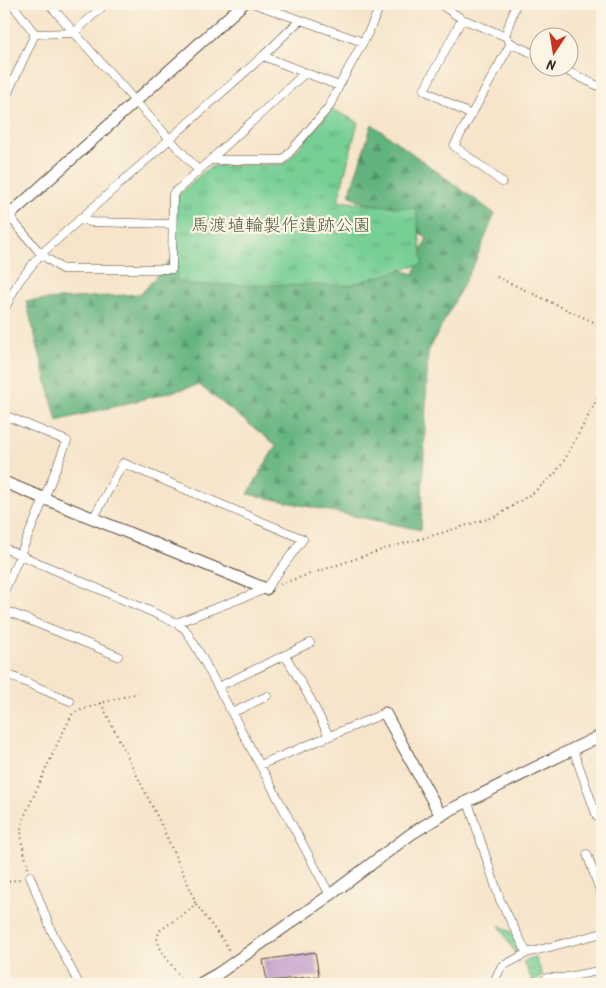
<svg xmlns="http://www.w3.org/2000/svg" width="606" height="988" font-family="Kalam,'Klee One',sans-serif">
  <defs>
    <pattern id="forest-firs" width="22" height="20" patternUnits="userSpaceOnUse" patternTransform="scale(1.25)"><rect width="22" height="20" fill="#60b27e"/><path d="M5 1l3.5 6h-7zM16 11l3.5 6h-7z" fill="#509167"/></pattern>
    <pattern id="park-tufts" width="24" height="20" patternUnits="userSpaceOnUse" patternTransform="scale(1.25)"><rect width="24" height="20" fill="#76cf95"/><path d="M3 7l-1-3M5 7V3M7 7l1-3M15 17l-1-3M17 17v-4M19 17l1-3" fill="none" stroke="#62a879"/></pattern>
  </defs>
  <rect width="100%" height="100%" fill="#fcf5e5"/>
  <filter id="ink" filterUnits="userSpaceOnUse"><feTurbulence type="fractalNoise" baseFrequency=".02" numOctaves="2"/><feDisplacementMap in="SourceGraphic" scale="10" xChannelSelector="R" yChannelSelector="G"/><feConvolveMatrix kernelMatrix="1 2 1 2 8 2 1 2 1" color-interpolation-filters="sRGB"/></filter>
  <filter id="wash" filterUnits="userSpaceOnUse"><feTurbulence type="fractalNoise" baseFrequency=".0096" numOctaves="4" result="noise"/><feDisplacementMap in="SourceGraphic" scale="20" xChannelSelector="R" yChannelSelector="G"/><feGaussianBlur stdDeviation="1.12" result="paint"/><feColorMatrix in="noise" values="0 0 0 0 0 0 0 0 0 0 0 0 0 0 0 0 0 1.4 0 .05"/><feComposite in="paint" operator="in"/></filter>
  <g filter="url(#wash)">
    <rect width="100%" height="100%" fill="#f6e5cb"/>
    <path fill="url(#forest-firs)" stroke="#4e6e4e" d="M372,124l123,90 -20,48 -47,90 -7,178 -173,-36 28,-49 -77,-60 -142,36 -31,-120 115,-7 66,-77 69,13 138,44 13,-37 -78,-42z"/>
    <path fill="url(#park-tufts)" stroke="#587c5a" d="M332,109l26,13 -20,79 78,8 7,55 -75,21h-158l-13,-5 -1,-74 2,-11 28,-25 8,-4 71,-2z
      M499,925l12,7 9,16 -4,7z
      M535,956l8,20 -10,6 -10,-20z"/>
    <g id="blocks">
      <path fill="#c7a5cd" d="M315,952l4,24 -52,5 -4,-21z"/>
    </g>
  </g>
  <g filter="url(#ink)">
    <use href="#blocks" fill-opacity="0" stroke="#574638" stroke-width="1"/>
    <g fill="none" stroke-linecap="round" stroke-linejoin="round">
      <defs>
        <path id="street" d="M13,4l3,5 19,25
          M49,4l86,97 63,69
          M255,4l108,38
          M440,4l22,15 43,17 6,7 27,13
          M462,19l-38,71 47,25
          M505,36l11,-32
          M263,56l76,30
          M561,68l41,20
          M4,101l31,-67 35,-1 5,-1 30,-28
          M211,160h72l46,-53 10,-21 29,-53 12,-27v-2
          M502,182l-48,-36 57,-103
          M4,210l37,44 21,15h110l1,-75 132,-121
          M80,218l10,4 82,2
          M4,310l15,-29 22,-27 222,-198 37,-36
          M4,415l63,26 -23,58 -40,93
          M93,519l30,-56 180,76 -37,50 -90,34
          M4,548l148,64 24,11 9,6 14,23 131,243
          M4,610l114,46
          M285,655l26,45 18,36
          M4,673l66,28
          M218,687l92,-44
          M232,713l35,-17
          M573,749l24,68
          M260,765l125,-52
          M468,802l32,98 27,53 72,-19
          M587,854l14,40h1
          M30,876l21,54 28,54
          M493,984l8,-17 26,-14
          M539,984l8,-6h15l36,-7 4,5"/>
        <path id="secondary" d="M4,220l239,-216
          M4,482l262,107
          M385,713l56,103
          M200,984l19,-11 111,-78 81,-61 37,-23 125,-62 29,-14"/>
      </defs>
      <use href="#street" stroke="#574638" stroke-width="9"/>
      <use href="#secondary" stroke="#574638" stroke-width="13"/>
      <path stroke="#574638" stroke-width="2" stroke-dasharray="1 4" stroke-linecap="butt" d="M497,277l105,49
        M280,584l111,-37 47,-13 59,-18 37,-24 21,-18 10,-15 28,-52 9,-20
        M101,703l57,115 35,77 2,8 -4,6 -32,22 -2,9 5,12 23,32
        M28,868l-6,-25 -1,-16 4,-12 36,-79 12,-23 28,-10 37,-10
        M4,883l19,-5
        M196,904l30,41 4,8"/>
      <use href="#street" stroke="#fff" stroke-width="8"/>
      <use href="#secondary" stroke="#fff" stroke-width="11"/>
    </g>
  </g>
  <g text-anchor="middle" stroke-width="4.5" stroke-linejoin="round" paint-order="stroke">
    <g font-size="18" fill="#4d5c42" stroke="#fcf5e5">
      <text x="281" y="231">馬渡埴輪製作遺跡公園</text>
    </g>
  </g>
  <rect width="606" height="988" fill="none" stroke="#fcf5e5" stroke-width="20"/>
  <g transform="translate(554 52) rotate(192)"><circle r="24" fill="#fcf5e5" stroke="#afa495"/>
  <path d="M0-4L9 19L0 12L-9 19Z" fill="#c8321e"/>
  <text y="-8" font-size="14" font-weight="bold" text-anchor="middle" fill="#3b2a1e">N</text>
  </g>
</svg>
